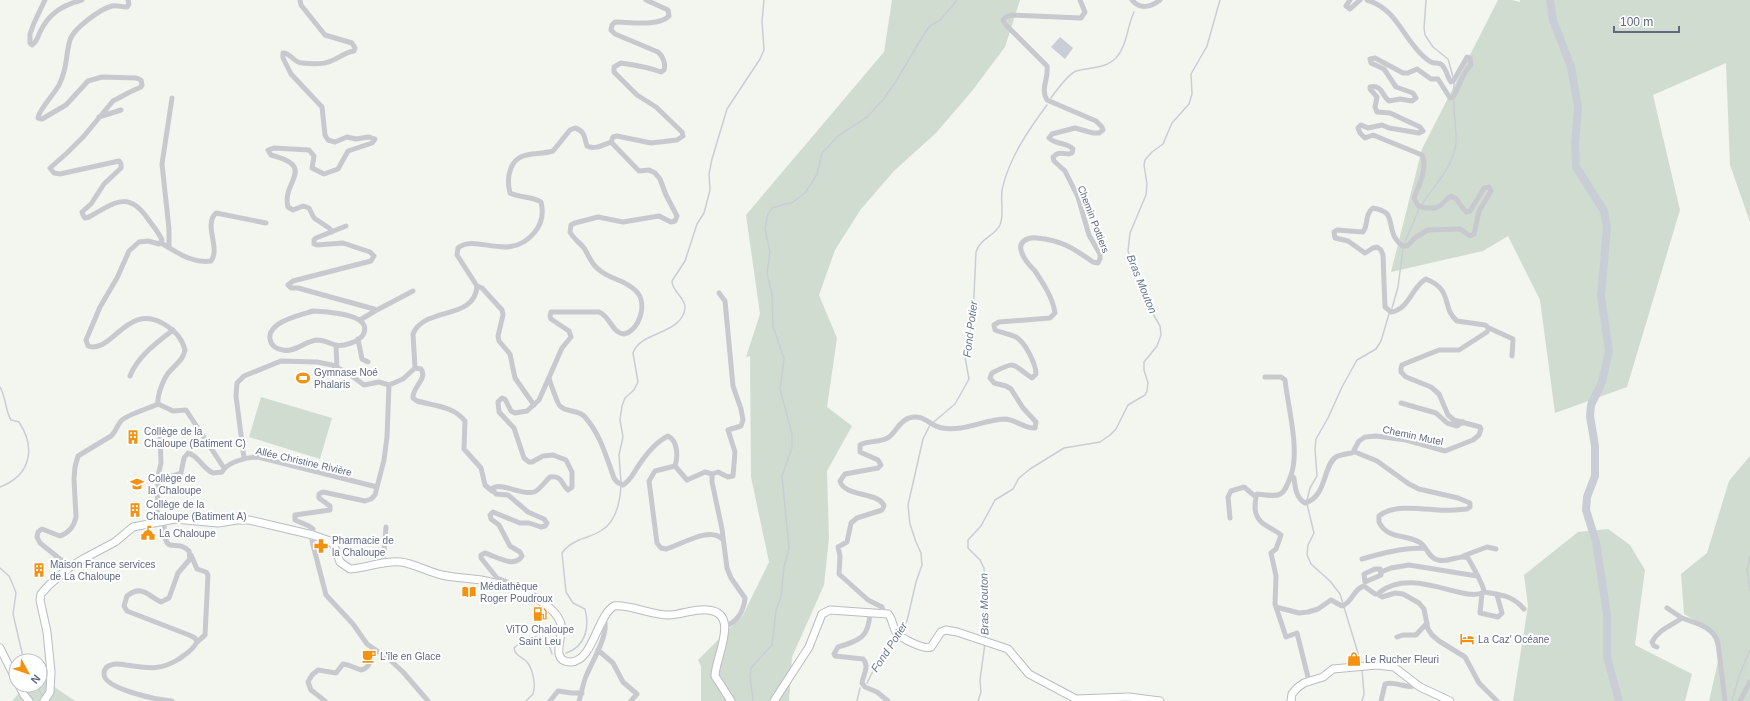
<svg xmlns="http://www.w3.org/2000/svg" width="1750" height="701" font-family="Arial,sans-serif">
  <rect width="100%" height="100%" fill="#f3f5ef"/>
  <path fill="#d1dcd0" d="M892,0h128l-15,47 -33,44 -36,42 -41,37 -34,39 -26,41 -16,45 18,43 -10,69 25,19 -25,45 2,67 -5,47 -32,72 -3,44h-88v-35l-3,-6 45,-45 26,-53 -18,-85 -1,-121 -4,1 14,-43 -14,-99 138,-163z
    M1498,0h14l8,2v-2h230v222l-20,-57 -4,-102 -73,32 27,115 -53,177 -72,26 -15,-113 -32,-64 -25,15 -92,21 31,-123z
    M261,397l71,21 -12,41 -71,-22z
    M1750,456v245h-41l10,-44 -8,-27 -27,-16 -3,-40 26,-21 22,-72z
    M1608,529l22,16 15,25 -10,75 57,29 -7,27h-172l15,-95 -4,-31 54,-43z
    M40,677l35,24h-63l14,-16h14z"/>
  <path fill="#c9ced6" d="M1060,37l13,11 -8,11 -14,-12z"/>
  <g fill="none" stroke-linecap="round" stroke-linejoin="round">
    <path stroke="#c9ced6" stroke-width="1.5" d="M1426,0l-2,28 1,7 8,12 15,12 5,18
      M1454,91v-10
      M1051,98c5,-7 18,-24 25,-27 13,-4 29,-2 40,-13 11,-12 11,-31 18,-46
      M1421,206c12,-20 33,-39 35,-63 1,-14 -3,-29 -2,-44
      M1404,244l15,-35
      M1392,308l6,-21 5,-38
      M0,387c6,10 5,23 11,33l8,2c17,26 12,53 -19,65
      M621,482l-2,-27 4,-18 -3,-17 2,-14 3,-8 9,-8 4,-8 -5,-29c7,-22 49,-18 52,-45 1,-10 -13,-16 -13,-27l13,-20 12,-37 7,-11 6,-23 -1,-16 3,-15 15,-50 33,-50 4,-9 -2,-29 2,-21
      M1307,500l3,-12 7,-12 -2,-27 1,-10 12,-21 14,-31 15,-27 19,-11 5,-8 8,-27
      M1307,504l7,29 -6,12 -1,10 4,9 19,17 10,13 21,69
      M1750,556l-3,14 3,21
      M0,568l9,8 4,9 3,8 -3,21 11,47
      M899,633l8,-12 9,-39 6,-17 -1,-12 -5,-11 -6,-18 -2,-19 15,-66 7,-14 25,-21 14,-25 -4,-22 8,-41 3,-64c5,-15 18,-15 24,-27 5,-12 -1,-27 3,-39 7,-29 26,-57 44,-81
      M985,638l1,-33 -2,-37 -4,-8 -12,-12v-8l13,-14 14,-26 18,-11 6,-11 11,-9 34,-21 36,-6 10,-7 6,-6 12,-24 17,-10 2,-4 1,-8 -4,-13v-8l13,-16 4,-11 -1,-9 -11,-19 -21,-56 2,-18 16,-38 1,-11 -3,-19 1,-5 7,-8 11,-8 9,-21 17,-19 3,-10 -1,-20 16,-28 13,-46
      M566,653c19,-6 24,-25 19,-44l-12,-6 -7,-11 -4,-39c4,-6 10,-10 17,-13 8,-3 16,-5 23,-10 15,-9 18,-29 19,-44
      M1362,669l2,25 -2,7
      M867,683l9,-18 21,-29
      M37,685l6,13
      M526,701l7,-7c3,-9 0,-25 -6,-32 -5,-5 -12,-6 -13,-14l8,-7 14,-4 13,8 3,9
      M753,701l-3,-25 1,-8 21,-23 4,-35 5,-13 3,-30 5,-19 -7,-72 10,-28v-14l-12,-45 4,-30 -11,-33 -1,-32 -5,-21 3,-21 -5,-23 3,-15 4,-6 21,-6 13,-10 11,-18 5,-21 16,-17 29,-19 15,-16 13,-18 29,-49 6,-8 10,-6 17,-20
      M857,701l3,-13
      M978,701l3,-9 -1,-12 5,-37
      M1732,701l7,-25 11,-26"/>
    <path stroke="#c9ced6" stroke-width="8" d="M1550,0l3,20 18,47 7,40 -3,38 1,22 28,44 3,17 -6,68 8,55 -7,31 -11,23 -1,11 5,30v30l-8,21 -1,13 10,32 11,73v42l12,44"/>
    <defs>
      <path id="secondary" d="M0,648l16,32
        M19,685l5,10 5,6
        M44,701l6,-9 1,-20 -4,-40 -7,-32 1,-6 8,-9 21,-18 13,-8 32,-17 18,-15 42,-8 43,4 19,-3h12l64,15 17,6 4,4 6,17 10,7c17,-1 34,-9 51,-7 14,2 27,10 41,13 13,3 26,3 39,5 16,3 44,12 58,20 8,5 19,14 22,24 3,12 -12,38 10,38 22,-1 26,-46 43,-56 14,-2 38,9 54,9 13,0 27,-7 40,-5 33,3 7,48 7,66l16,25
        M774,701l35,-54 13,-33 8,-4 58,4c5,5 4,12 8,18 4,6 28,18 35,15l10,-15 5,-2 11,2 51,17 21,25 47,25 53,-2 31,4
        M1291,701l1,-7 5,-6 7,-5 19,-6 10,-8 44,-4 17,2 26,20 30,14"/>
    </defs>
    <use href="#secondary" stroke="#babcc2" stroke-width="9"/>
    <path stroke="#c8c9ce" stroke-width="5" d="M45,0l-11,23 -4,11v9l2,2c5,-3 6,-9 8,-13 9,-19 23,-27 42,-32
      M128,0l1,4 -2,3c-5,0 -10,-2 -15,-1 -12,3 -39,23 -42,34 -5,17 -2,28 -11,45 -4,8 -21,26 -21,33l4,1 24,-14 22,-24 14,-4 34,1 5,2 1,5 -1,2 -11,5 -17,9 -29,35 -17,17 -17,15 4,5 6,1 59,-13 2,3v4l-17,16 -13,20 -9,8 1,3 2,3 4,-1c25,-14 39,-27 59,2 5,7 11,14 14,21l-3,4 -11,-3 -9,1 -10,9 -12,27 -17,29 -14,33 2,6c24,9 40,-47 79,-20 10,7 15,13 18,24 -2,10 -8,13 -15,21 -6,6 -13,24 -12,33l15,7 13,-1 38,58
      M300,0l1,5 24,30 27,8 3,5 -1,3c-9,1 -14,7 -23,10 -8,4 -20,3 -29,2 -8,0 -11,-10 -19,-10v5l8,16 31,33 3,28 3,5 7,2 12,-5 9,2 13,-2 6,2 -3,4 -24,8 -10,18 -14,5 -12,-6 2,-12 -5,-6 -35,-2 -6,2 3,5c47,12 10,27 17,52l5,3 10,-4 6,2 5,10 15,10 3,4
      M1132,0c8,10 19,7 28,0
      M1350,0l-4,6 4,3 10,-9
      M1367,0c29,9 34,34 54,54 3,3 6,6 10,8 4,2 8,0 11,3 5,5 5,12 9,17l3,-2 13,-23 3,1 1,7c-10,9 -11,22 -18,32l-3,1 -12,-19h-7l-14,-10 -9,4h-5l-28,-15 -5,1 1,4 13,6 12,18 17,6 3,5 -4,3 -12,-2 -11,2c-7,-5 -7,-17 -19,-14v2l7,8 -2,10 2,5 13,1 30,14 3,4 -4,2 -30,-5 -7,-3 -14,3 -7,-3 -3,3 2,5 5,5 8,-3 49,20c6,13 -3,30 -8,43l4,8c7,2 17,4 23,-1 4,-3 5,-6 10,-9l5,3 10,13 4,-1 14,-23 5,-1 2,4 -12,20 -5,23 -4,2 -10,-7 -32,1 -12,7 -9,9h-5c-4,-4 -8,-8 -9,-13 -5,-15 0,-21 -20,-25 -9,7 -4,16 -10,24l-26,-2 -3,2 1,6 13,3 17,12 8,-5 4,-1 4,3 2,5 2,52 6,5c18,-2 21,-26 35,-33 28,11 15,29 31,42l28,4 4,3 -2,4 -28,18h-20l-30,12 -7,3 -1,3v4l5,5 25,10 8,7 9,21 6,5 26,7 1,2 -2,6 -6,5 -28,11 -39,-11 -30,-4 -11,1 -6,4 -5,9 1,2 22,9 32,23 10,5 39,9 12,5v4l-3,2c-9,1 -19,2 -29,1 -16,-1 -45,-6 -59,6v6c8,17 26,12 40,20 8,4 9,16 19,18 11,3 20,-6 30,-2 4,7 16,29 16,34 -19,12 -71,-26 -104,0l-1,3 3,2 13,-4 8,1 16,9 5,6 4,20 4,6 7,6 26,16 14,26 18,18
      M99,117l22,-7
      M346,226l-30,12 -2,2v4l3,1 26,-2 27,9 4,4 -3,5 -78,20 -5,4 3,3h7l76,21 1,2 -15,9
      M161,243c16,9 31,21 50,18 10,-13 -8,-36 5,-48l50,10
      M169,248v-19l-7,-65 10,-66
      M477,286l5,2 20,22 1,5 -5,21 1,5 11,13 5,24 19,27
      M313,311c11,1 62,2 50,24 -5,7 -20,12 -28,10 -6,-2 -11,-5 -18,-5 -12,1 -23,13 -34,10 -6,-1 -12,-4 -13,-11 -3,-17 30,-24 43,-28z
      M375,311l38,-20
      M1489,328l24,11 -1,17
      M358,339l4,20 6,3
      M336,345l1,23
      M415,368l-2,-34c11,-28 62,-13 64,-48l-20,-31 1,-7c18,-15 51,15 76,-15 8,-9 10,-19 7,-31 -9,-6 -21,-4 -31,-9 -2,-8 -2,-18 1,-25 7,-18 25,-12 42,-17l17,-21 5,-2c10,3 9,9 12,18 7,4 16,-1 24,-4
      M130,376c8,-20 26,-33 43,-46
      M1265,377h16l4,3c3,27 15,70 6,95l3,3c1,9 2,20 11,25 22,-6 18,-38 31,-46 5,-3 14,-3 19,-5
      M549,378c1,4 9,27 11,28 7,7 18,3 25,11 15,17 21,39 29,61l3,4 6,3c7,-4 10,-11 14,-17 7,-11 19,-26 31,-32 10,5 10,21 7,30
      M389,385l-2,52 -3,23 -9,35 -4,4 -6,2 -42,-9 -4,2v4l11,8v4l-35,5v5l14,6 4,3 -1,12 14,54 27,29 14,20 22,15 14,13 25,29
      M389,385l14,-6 12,-11 6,1c7,10 -9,18 -8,29l4,3c18,5 36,5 48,20l-1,28 17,19 4,17 7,6
      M1401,403l35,10 11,10 10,3 6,-4
      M146,433l9,-1 5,4 1,27 -3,13 2,4 -2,3 -1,38
      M244,458l-8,-62 1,-13 7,-7 37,-15 36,1 15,3 16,8 16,12 15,-3 10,3
      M675,466l12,14 18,-8 7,2v8l10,47 5,39 4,10 14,20c-1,13 -8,24 -21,29
      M675,466l-20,5 -6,10 8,62 4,5 5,1c15,-4 45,-24 57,-9
      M712,474l6,-2 10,5 5,-1 2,-24 -7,-22 13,-4 2,-6 -2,-11 -8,-23 -8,-85 -6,-8
      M1291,475c-8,23 -10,22 -34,19 -2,5 -2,9 -2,15 2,16 15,17 26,26l-5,14 -5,4 5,23 -1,28 11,33 11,-4 12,48
      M160,480l21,-7 3,-15 4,-5c10,2 15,16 25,20l9,-1c5,-10 25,-15 36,-15l119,30
      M1230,518l-2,-21 3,-6 13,-4 12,10
      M164,520c0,41 10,16 25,31l1,8 -12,14 -9,25 -8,4c-13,-6 -19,-18 -34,-6l-3,10 3,5 62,24 6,3 2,4c-4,8 -11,12 -18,17 -19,12 -31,9 -53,6 -5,-1 -10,-2 -15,0 -4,1 -7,4 -7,9 0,15 54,26 68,27
      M191,555l6,14 9,3 2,3 -3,60 -8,7
      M1463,556l24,-9 9,2
      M1362,559c21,-6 40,-11 62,-11
      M383,564l3,-37
      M70,567l-30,-24 -3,-6 1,-5 4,-3 18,7c9,-3 14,-10 16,-19l-2,-38 1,-12 3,-11 33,-20c5,-4 6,-11 10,-15 5,-6 29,-13 37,-17
      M1375,569h5l1,6 -16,7 -1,-8z
      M1381,572l10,-4 18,-3 68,11
      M1484,592c17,3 28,3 40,17
      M523,593l-3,-6 -23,-9 -16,-20v-3l4,-2c10,3 30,16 37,3l-2,-4 -10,-6 -11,-21 -8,-6 -1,-4 3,-3 27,11h9l12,4 4,-1 2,-3 -3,-4 -16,-7 -20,-17 -12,-1 -4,-5c8,-8 30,7 42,3 7,-3 11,-11 16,-15 13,-2 11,8 18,13l4,-3v-15l-6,-12 -13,-5 -10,1 -11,6h-3l-5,-4 -10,-30 -15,-16 -1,-10 4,-4 3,1 6,12 4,2 12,-2 12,-11 23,-52 9,-11 -2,-6 -18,-12 -1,-3 1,-4h48c11,4 13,21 25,22 16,-4 24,-31 12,-43 -13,-13 -27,-11 -39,-23 -6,-5 -9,-14 -13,-20 -5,-6 -11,-10 -14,-16l1,-7 4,-2 23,-6 25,5 36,-6 12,6 4,-1 2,-5 -11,-21 -6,-16 -5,-6 -6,-3 -10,1 -28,-29 2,-5 4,-1 34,7 26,-3 6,-4 -1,-4 -26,-25 -19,-12 -23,-23v-5l7,-4c14,2 27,4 40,9l3,-2c2,-6 -1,-14 -6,-18l-43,-18 -4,-4 1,-5 3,-3c14,0 43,5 54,-6l-1,-6 -22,-10
      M1482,593l-2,20 18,4 4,-4 -5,-18
      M1276,607l23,6 9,-1 10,-3 13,-9 11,6c11,-4 11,-17 22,-20l11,8h4
      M1667,608l15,10
      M870,612c-1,25 -9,28 -32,35l-4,7 1,2 28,3c7,7 0,16 -1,24l3,4 12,5 11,9
      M884,613l-2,-6 -14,-7 -29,-26 1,-18 -2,-9 9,-5 4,-19 6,-5 25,-8 2,-4c-4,-14 -40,-9 -44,-25l5,-7 33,-6 3,-3 -3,-5 -18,-8v-7c9,-5 21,-2 29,-8 8,-6 10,-16 20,-19 15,-5 20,8 33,10 22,4 43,-9 64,-9 10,1 19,10 29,9l1,-6 -13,-14 -12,-19 -5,-3 -12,-3 -4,-5 2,-5c25,-13 19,-9 40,5l4,-4c0,-10 -11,-32 -20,-37 -6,-3 -14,-4 -21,-7l-1,-5 5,-3 51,-4 5,-5c-2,-15 -12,-30 -20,-42 -5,-5 -11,-11 -13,-18 -5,-11 5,-16 15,-15 24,2 36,10 56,24l5,1 2,-4v-5l-11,-19 -11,-38 -13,-26 -11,-10 -1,-4c5,-6 10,-3 16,-3l3,-1 1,-4c-6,-7 -17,-4 -24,-11l3,-4 23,-6 18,5h6l4,-3 -1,-3 -6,-6 -49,-21c-7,-11 2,-22 0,-34l-42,-42 -2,-4 3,-3 6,-2 69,3 4,-6 -5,-12
      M1397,637l6,-2h13l11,-12
      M1657,647l-3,-1 -2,-4c7,-13 19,-16 30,-24 14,5 32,9 36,25l7,58
      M598,650l15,13 10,19 14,12 -6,7
      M325,701l-14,-11 -3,-8 4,-7 6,-5 18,3 7,-9 5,1 13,5c11,-3 10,-13 11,-22
      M550,701l8,-10 14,2h10
      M579,701c3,-9 4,-19 8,-27 6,-14 23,-41 17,-56
      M1381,701l4,-17c10,-4 20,6 32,1
      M1740,701l10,-19"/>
    <use href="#secondary" stroke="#fff" stroke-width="7"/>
  </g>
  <defs>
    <symbol id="stadium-bare" viewBox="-9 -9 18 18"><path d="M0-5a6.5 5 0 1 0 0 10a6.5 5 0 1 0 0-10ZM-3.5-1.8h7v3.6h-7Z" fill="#f39111" stroke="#fff" stroke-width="2.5" paint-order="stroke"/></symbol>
    <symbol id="building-bare" viewBox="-9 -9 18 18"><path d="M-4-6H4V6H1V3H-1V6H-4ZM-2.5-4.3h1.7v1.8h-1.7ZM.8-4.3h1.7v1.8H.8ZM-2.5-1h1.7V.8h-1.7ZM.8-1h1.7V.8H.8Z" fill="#f39111" stroke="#fff" stroke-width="2.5" paint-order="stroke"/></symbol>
    <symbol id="school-bare" viewBox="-9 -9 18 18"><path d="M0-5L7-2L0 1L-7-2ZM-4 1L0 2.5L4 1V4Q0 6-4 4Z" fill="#f39111" stroke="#fff" stroke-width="2.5" paint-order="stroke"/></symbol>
    <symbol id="civic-bare" viewBox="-9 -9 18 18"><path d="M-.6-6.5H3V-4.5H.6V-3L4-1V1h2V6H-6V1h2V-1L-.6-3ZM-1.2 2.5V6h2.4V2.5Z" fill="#f39111" stroke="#fff" stroke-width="2.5" paint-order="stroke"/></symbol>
    <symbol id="pharmacy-bare" viewBox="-9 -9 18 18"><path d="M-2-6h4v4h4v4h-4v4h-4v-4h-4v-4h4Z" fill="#f39111" stroke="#fff" stroke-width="2.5" paint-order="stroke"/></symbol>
    <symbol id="library-bare" viewBox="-9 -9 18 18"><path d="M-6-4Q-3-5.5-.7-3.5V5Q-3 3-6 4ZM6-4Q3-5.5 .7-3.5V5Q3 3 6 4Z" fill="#f39111" stroke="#fff" stroke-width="2.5" paint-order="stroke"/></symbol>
    <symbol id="fuel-bare" viewBox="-9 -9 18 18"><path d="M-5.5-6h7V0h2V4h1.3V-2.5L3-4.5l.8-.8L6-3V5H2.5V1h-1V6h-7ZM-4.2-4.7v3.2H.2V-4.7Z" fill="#f39111" stroke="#fff" stroke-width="2.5" paint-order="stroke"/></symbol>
    <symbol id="hotel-bare" viewBox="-9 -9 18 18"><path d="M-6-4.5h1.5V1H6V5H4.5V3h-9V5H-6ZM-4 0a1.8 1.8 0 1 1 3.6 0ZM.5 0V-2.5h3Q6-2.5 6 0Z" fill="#f39111" stroke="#fff" stroke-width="2.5" paint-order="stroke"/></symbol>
    <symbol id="cafe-bare" viewBox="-9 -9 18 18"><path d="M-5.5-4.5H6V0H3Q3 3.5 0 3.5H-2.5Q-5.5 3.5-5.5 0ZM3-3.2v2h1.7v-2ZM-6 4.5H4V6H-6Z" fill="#f39111" stroke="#fff" stroke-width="2.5" paint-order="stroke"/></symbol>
    <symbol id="shop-bare" viewBox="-9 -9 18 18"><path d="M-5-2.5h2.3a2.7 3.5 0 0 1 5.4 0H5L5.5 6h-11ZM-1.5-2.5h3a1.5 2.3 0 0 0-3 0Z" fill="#f39111" stroke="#fff" stroke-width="2.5" paint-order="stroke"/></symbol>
  </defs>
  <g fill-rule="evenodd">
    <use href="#stadium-bare" x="293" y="368" width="20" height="20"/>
    <use href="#building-bare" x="123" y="427" width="20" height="20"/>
    <use href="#school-bare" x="127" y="474" width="20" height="20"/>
    <use href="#building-bare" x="125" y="500" width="20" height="20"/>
    <use href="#civic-bare" x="138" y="523" width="20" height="20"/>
    <use href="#pharmacy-bare" x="311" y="536" width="20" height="20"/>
    <use href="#building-bare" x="29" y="560" width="20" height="20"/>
    <use href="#library-bare" x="459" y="582" width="20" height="20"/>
    <use href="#fuel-bare" x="530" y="604" width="20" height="20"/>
    <use href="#hotel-bare" x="1457" y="629" width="20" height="20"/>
    <use href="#cafe-bare" x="359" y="646" width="20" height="20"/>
    <use href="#shop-bare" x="1344" y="649" width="20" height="20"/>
  </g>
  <g text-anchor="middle" stroke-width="4" stroke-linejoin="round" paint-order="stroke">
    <g font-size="10" fill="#606884" stroke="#fff">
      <text transform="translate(1094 219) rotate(69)" y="4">Chemin Pottiers</text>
      <text transform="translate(1413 435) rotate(12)" y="4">Chemin Mutel</text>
      <text transform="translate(304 461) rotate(13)" y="4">Allée Christine Rivière</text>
    </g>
    <g font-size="10" fill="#606884" stroke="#fff" text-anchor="start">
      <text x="314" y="376">Gymnase Noé<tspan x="314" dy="12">Phalaris</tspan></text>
      <text x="144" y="435">Collège de la<tspan x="144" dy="12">Chaloupe (Batiment C)</tspan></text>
      <text x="148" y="482">Collège de<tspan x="148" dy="12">la Chaloupe</tspan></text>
      <text x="146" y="508">Collège de la<tspan x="146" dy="12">Chaloupe (Batiment A)</tspan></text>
      <text x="159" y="537">La Chaloupe</text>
      <text x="332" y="544">Pharmacie de<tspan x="332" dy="12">la Chaloupe</tspan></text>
      <text x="50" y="568">Maison France services<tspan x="50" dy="12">de La Chaloupe</tspan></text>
      <text x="480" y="590">Médiathèque<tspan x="480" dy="12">Roger Poudroux</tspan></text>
      <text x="540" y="633" text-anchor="middle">ViTO Chaloupe<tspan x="540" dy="12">Saint Leu</tspan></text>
      <text x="1478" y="643">La Caz' Océane</text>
      <text x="380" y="660">L'île en Glace</text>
      <text x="1365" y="663">Le Rucher Fleuri</text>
    </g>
    <g font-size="11" font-style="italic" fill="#657690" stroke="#fff">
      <text transform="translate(1142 284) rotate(68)" y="4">Bras Mouton</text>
      <text transform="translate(970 329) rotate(-83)" y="4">Fond Potier</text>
      <text transform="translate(984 604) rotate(-91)" y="4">Bras Mouton</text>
      <text transform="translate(889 647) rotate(-57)" y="4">Fond Potier</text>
    </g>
  </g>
  <g transform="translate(28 673) rotate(130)"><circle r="19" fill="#ffffff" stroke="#bfc3ce"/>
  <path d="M0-3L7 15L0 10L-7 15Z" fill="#f39111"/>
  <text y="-6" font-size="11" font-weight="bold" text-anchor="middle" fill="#606884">N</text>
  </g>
  <path d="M1614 26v6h65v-6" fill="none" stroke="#606884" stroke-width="2"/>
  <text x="1620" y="26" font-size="12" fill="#606884" stroke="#ffffff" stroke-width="3" paint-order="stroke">100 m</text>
</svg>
